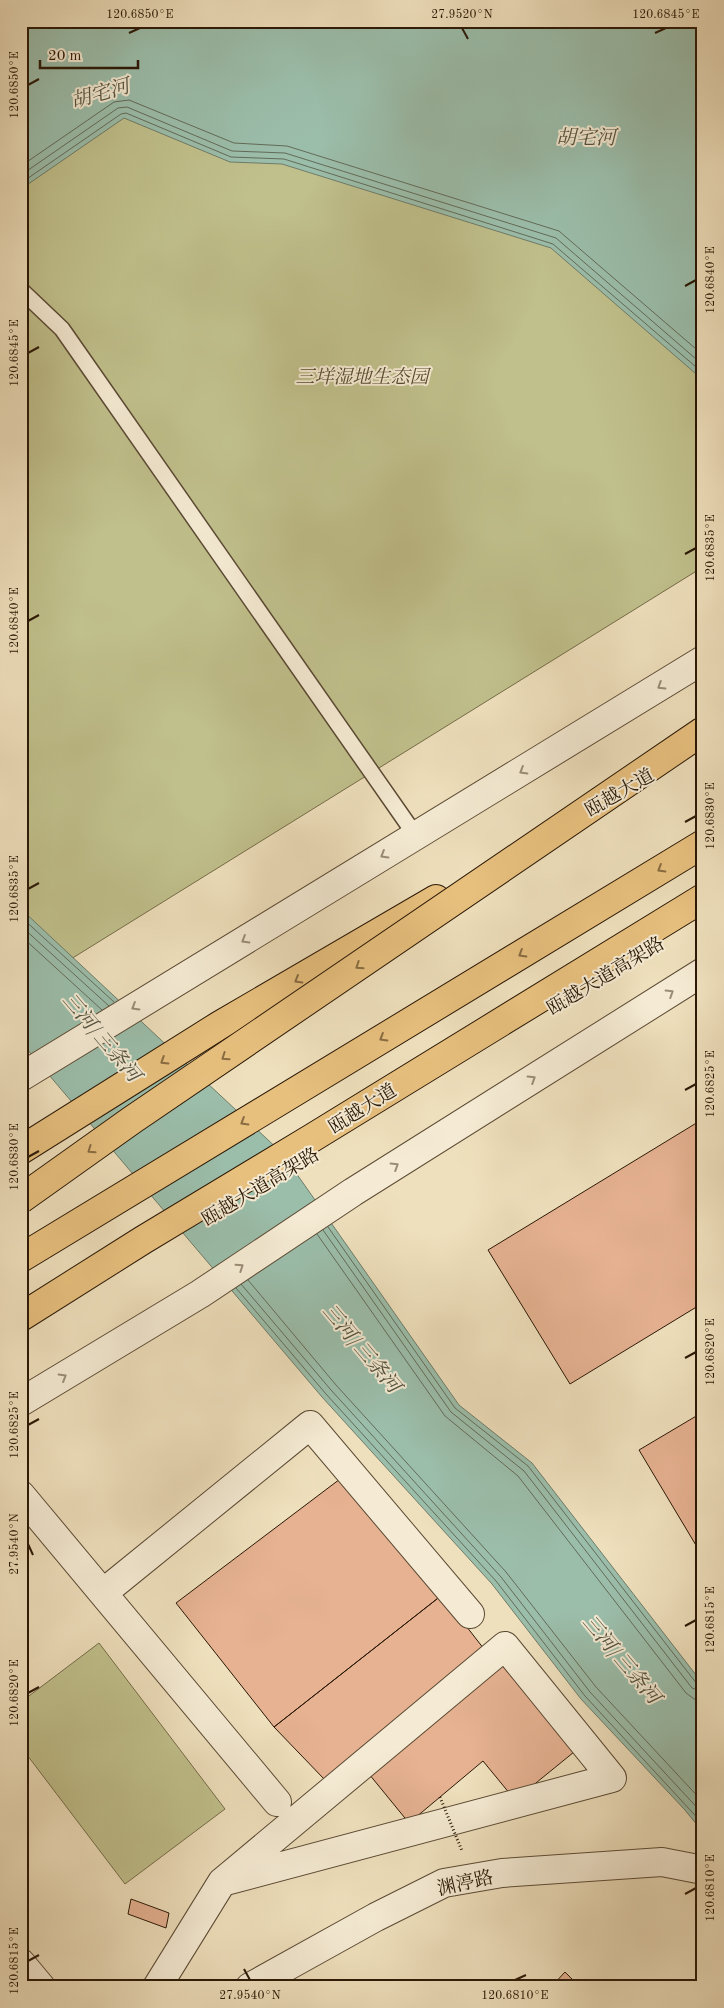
<svg xmlns="http://www.w3.org/2000/svg" width="724" height="2008" font-family="'Old Standard TT','Noto Serif SC',serif">
  <rect width="100%" height="100%" fill="#efe0bd"/>
  <filter id="stains"><feTurbulence type="fractalNoise" baseFrequency=".004" numOctaves="4"/><feColorMatrix values="0 0 0 0 .2 0 0 0 0 .09 0 0 0 0 .02 0 0 0 .5 -.17"/></filter>
  <radialGradient id="worn" r=".72"><stop offset=".6" stop-color="#630" stop-opacity="0"/><stop offset="1" stop-color="#630" stop-opacity=".3"/></radialGradient>
  <path fill="#c0c08c" stroke="#756c49" d="M21,21h682v546l-682,423z
    M99,1643l126,166 -100,75 -104,-137v-45z"/>
  <path fill="#9bbeab" stroke="#6e7c69" d="M21,21h682v359l-152,-132 -269,-84 -52,-2 -106,-44 -103,71z
    M21,909l261,244 177,252 73,58 171,221v148l-19,-23 -103,-110 -89,-115 -170,-187 -301,-355z"/>
  <g fill="none" stroke-linecap="round" stroke-linejoin="round">
    <path stroke="#626b58" stroke-width="1" d="M21,166l93,-64 15,-2 105,43 53,3 272,85 144,124
      M21,175l97,-67 9,-1 105,44 53,2 271,85 147,127
      M21,183l100,-69 5,-1 105,44 53,2 269,85 150,129
      M21,917l93,85
      M21,926l88,80
      M21,936l81,74
      M328,1227l127,181 73,58 169,218 6,2
      M323,1230l128,182 73,59 168,217 11,4
      M317,1234l128,182 73,60 168,217 8,6 9,1
      M248,1280l88,105 170,187 90,115 107,115
      M241,1284l90,106 170,187 89,115 113,122
      M236,1288l90,106 170,187 89,115 118,128"/>
  </g>
  <path fill="#e6b292" stroke="#2a1806" d="M703,1119v184l-133,81 -82,-134z
    M703,1412v145l-64,-107z
    M344,1476l98,119 -168,132 -98,-124z
    M442,1595l42,54 -159,131 -51,-53z
    M501,1664l73,88 -59,48 -32,-39 -74,62 -40,-49z
    M131,1899l38,14 -3,15 -38,-14z
    M565,1972l15,15h-29z"/>
  <g fill="none" stroke-linecap="round" stroke-linejoin="round">
    <defs>
      <path id="service" d="M21,290l41,39 354,507"/>
      <path id="minor" d="M21,1495l256,307
        M103,1593l207,-168 160,189
        M157,1987l65,-105 283,-236 107,132 -390,104"/>
      <path id="tertiary" d="M21,1077l682,-417
        M21,1402l179,-108 153,-102 350,-220
        M21,1963l20,24
        M250,1987l126,-70 68,-34 58,-10 160,-11 41,8"/>
      <path id="trunk" d="M21,1150l199,-125 216,-126
        M21,1258l682,-414
        M21,1317l122,-77 169,-102 391,-240"/>
    </defs>
    <use href="#service" stroke="#5b4a34" stroke-width="18"/>
    <use href="#minor" stroke="#5b4a34" stroke-width="30"/>
    <use href="#tertiary" stroke="#5b4a34" stroke-width="30"/>
    <use href="#trunk" stroke="#2a1806" stroke-width="30"/>
    <use href="#service" stroke="#f5ebd4" stroke-width="15"/>
    <use href="#minor" stroke="#f5ebd4" stroke-width="28"/>
    <use href="#tertiary" stroke="#f5ebd4" stroke-width="28"/>
    <use href="#trunk" stroke="#e8c07e" stroke-width="28"/>
    <defs>
      <path id="trunk-bridge" d="M21,1199l111,-79 571,-389"/>
    </defs>
    <use href="#trunk-bridge" stroke="#2a1806" stroke-width="30" stroke-linecap="butt"/>
    <path stroke="#2a1806" stroke-width="3" stroke-dasharray="1 2.5" stroke-linecap="butt" d="M440,1797l22,54"/>
    <use href="#trunk-bridge" stroke="#e8c07e" stroke-width="28"/>
  </g>
  <defs><path id="oneway-chevron" d="M-2-3.5L2.5 0L-2 3.5" fill="none" stroke-width="1.6" stroke-linecap="round" stroke-linejoin="round" transform="scale(1.25)"/></defs>
  <g stroke="#9a8c77">
    <use href="#oneway-chevron" transform="translate(661 686) rotate(148)"/>
    <use href="#oneway-chevron" transform="translate(523 771) rotate(149)"/>
    <use href="#oneway-chevron" transform="translate(384 855) rotate(149)"/>
    <use href="#oneway-chevron" transform="translate(245 940) rotate(149)"/>
    <use href="#oneway-chevron" transform="translate(670 993) rotate(-32)"/>
    <use href="#oneway-chevron" transform="translate(135 1007) rotate(149)"/>
    <use href="#oneway-chevron" transform="translate(532 1079) rotate(-32)"/>
    <use href="#oneway-chevron" transform="translate(395 1166) rotate(-32)"/>
    <use href="#oneway-chevron" transform="translate(240 1267) rotate(-34)"/>
    <use href="#oneway-chevron" transform="translate(63 1377) rotate(-31)"/>
  </g>
  <g stroke="#896c42">
    <use href="#oneway-chevron" transform="translate(661 869) rotate(149)"/>
    <use href="#oneway-chevron" transform="translate(522 954) rotate(149)"/>
    <use href="#oneway-chevron" transform="translate(359 966) rotate(146)"/>
    <use href="#oneway-chevron" transform="translate(298 980) rotate(150)"/>
    <use href="#oneway-chevron" transform="translate(383 1038) rotate(149)"/>
    <use href="#oneway-chevron" transform="translate(225 1057) rotate(146)"/>
    <use href="#oneway-chevron" transform="translate(164 1061) rotate(148)"/>
    <use href="#oneway-chevron" transform="translate(244 1122) rotate(149)"/>
    <use href="#oneway-chevron" transform="translate(91 1150) rotate(145)"/>
  </g>
  <path fill="none" stroke="#2a1806" stroke-width="2" d="M462,28l6,11M129,33l11,-5M655,33l11,-5M28,85l11,-6M685,286l11,-6M28,353l11,-6M685,554l11,-6M28,621l11,-6M685,822l11,-6M28,889l11,-6M685,1090l11,-6M28,1157l11,-6M685,1358l11,-6M28,1425l11,-6M28,1544l5,11M685,1626l11,-6M28,1693l11,-6M685,1894l11,-6M28,1961l11,-6M244,1969l6,11M515,1980l11,-5"/>
  <g text-anchor="middle" stroke-width="4" stroke-linejoin="round" paint-order="stroke">
    <g font-size="19" font-style="italic" fill="#574a2e" stroke="#f5ebd4">
      <text x="362" y="383">三垟湿地生态园</text>
    </g>
    <g font-size="19" fill="#2a1806" stroke="#f5ebd4">
      <text transform="translate(619 792) rotate(-30)" y="7">瓯越大道</text>
      <text transform="translate(605 975) rotate(-31)" y="7">瓯越大道高架路</text>
      <text transform="translate(362 1108) rotate(-32)" y="7">瓯越大道</text>
      <text transform="translate(260 1186) rotate(-31)" y="7">瓯越大道高架路</text>
      <text transform="translate(465 1882) rotate(-13)" y="7">渊渟路</text>
    </g>
    <g font-size="20" font-style="italic" fill="#525240" stroke="#f5ebd4">
      <text transform="translate(100 93) rotate(-16)" y="7">胡宅河</text>
      <text x="586" y="144">胡宅河</text>
      <text transform="translate(102 1037) rotate(50)" y="7">三河/三条河</text>
      <text transform="translate(362 1348) rotate(50)" y="7">三河/三条河</text>
      <text transform="translate(622 1659) rotate(50)" y="7">三河/三条河</text>
    </g>
  </g>
  <rect width="724" height="2008" fill="none" stroke="#efe0bd" stroke-width="55"/>
  <path d="M40 60v8h98v-8" fill="none" stroke="#2a1806" stroke-width="2.5"/>
  <text x="48" y="60" font-size="15" fill="#2a1806" stroke="#f5ebd4" stroke-width="4" paint-order="stroke">20 m</text>
  <rect x="28" y="28" width="668" height="1952" fill="none" stroke="#2a1806" stroke-width="2"/>
  <g font-size="12" text-anchor="middle" fill="#2a1806">
    <text x="140" y="18">120.6850°E</text>
    <text x="462" y="18">27.9520°N</text>
    <text x="666" y="18">120.6845°E</text>
    <text transform="translate(14 85) rotate(-90)" y="4">120.6850°E</text>
    <text transform="translate(710 280) rotate(-90)" y="4">120.6840°E</text>
    <text transform="translate(14 353) rotate(-90)" y="4">120.6845°E</text>
    <text transform="translate(710 548) rotate(-90)" y="4">120.6835°E</text>
    <text transform="translate(14 621) rotate(-90)" y="4">120.6840°E</text>
    <text transform="translate(710 816) rotate(-90)" y="4">120.6830°E</text>
    <text transform="translate(14 889) rotate(-90)" y="4">120.6835°E</text>
    <text transform="translate(710 1084) rotate(-90)" y="4">120.6825°E</text>
    <text transform="translate(14 1157) rotate(-90)" y="4">120.6830°E</text>
    <text transform="translate(710 1352) rotate(-90)" y="4">120.6820°E</text>
    <text transform="translate(14 1425) rotate(-90)" y="4">120.6825°E</text>
    <text transform="translate(14 1544) rotate(-90)" y="4">27.9540°N</text>
    <text transform="translate(710 1620) rotate(-90)" y="4">120.6815°E</text>
    <text transform="translate(14 1693) rotate(-90)" y="4">120.6820°E</text>
    <text transform="translate(710 1888) rotate(-90)" y="4">120.6810°E</text>
    <text transform="translate(14 1961) rotate(-90)" y="4">120.6815°E</text>
    <text x="250" y="1999">27.9540°N</text>
    <text x="515" y="1999">120.6810°E</text>
  </g>
  <rect width="100%" height="100%" filter="url(#stains)"/>
  <rect width="100%" height="100%" fill="url(#worn)"/>
</svg>
